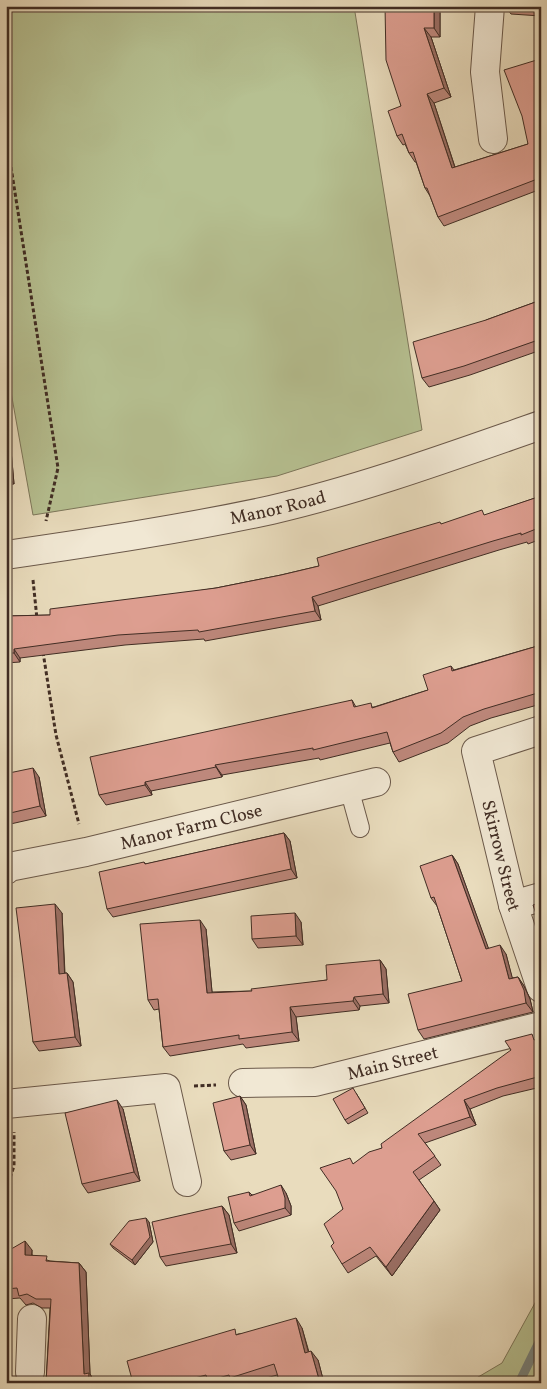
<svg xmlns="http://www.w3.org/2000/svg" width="547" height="1389" font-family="Vollkorn,serif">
  <rect width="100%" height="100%" fill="#e9dcbd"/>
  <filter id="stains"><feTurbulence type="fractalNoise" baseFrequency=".004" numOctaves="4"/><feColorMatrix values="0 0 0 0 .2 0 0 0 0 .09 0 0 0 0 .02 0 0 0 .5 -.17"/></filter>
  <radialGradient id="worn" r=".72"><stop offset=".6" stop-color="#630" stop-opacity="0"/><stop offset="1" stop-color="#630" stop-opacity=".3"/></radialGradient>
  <path fill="#b6c091" stroke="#7c765a" d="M6,6h348l68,424 -145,46 -244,39 -27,-151z
    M541,1292v91h-73l34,-20z"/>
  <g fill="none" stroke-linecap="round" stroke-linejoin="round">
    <path stroke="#76827d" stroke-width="9" d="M519,1383l22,-45"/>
    <defs>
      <path id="service" d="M349,788l11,40"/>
      <g id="minor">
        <path d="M490,6l-5,66 8,67"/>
        <path id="s1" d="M6,555c89,-13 177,-26 265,-45 91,-21 181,-54 270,-85"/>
        <path id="s2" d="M541,730l-65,21 37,154 28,83"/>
        <path id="s3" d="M6,870l3,-3 77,-15 290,-70"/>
        <path d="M513,905l28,-8"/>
        <path id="s4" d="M243,1083l72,-1 226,-56"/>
        <path d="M6,1104l160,-16 21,94"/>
        <path d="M30,1372l2,-53"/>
      </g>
    </defs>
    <use href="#service" stroke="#6b594a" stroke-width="20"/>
    <use href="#minor" stroke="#6b594a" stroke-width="30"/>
    <path stroke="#412d24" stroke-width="3" stroke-dasharray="4 2.5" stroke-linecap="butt" d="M6,135l52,333 -12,53
      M33,580l4,39
      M43,652l13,83 23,89
      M194,1086l22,-1
      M6,1190l8,-24v-34"/>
    <use href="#service" stroke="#f1e8d4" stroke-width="18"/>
    <use href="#minor" stroke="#f1e8d4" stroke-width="28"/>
  </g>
  <path fill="#be887c" stroke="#412d24" d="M385,6h53l2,2v29h-9l20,60 -17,6 21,64 73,-23 12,-85 1,1v129l-97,37 -6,-9 -8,-21 -5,-8 -9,-26h-1l-6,-9 -4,-9 -2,1 -6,-9 4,-30z
    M505,6h36v10l-30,-2z
    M541,300v50l-71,25 -41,12 -7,-9 64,-58z
    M6,443l5,7 3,34 -8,1z
    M541,496v43l-13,5 -1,-2 -28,8 -181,56 3,14 -116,21 -1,-2 -79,6 -105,13v4l-14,1v-47l44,-1 166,-27 65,-13 38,-9 123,-42 44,-9z
    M541,645v59l-50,14 -21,8 -22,17 -49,19 -6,-10 -3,-9 -70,17 -1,-2 -97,17v2l-71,14 1,4 -46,10 -7,-10 253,-95 4,7h18l54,-17 23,-24 3,4z
    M6,770l4,3 29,4 7,39 -40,9z
    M284,833l6,8 7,37 -184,39 -6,-8 37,-47 2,2z
    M452,855l6,9 30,84 18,6 6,24 6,-1 6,9 6,13 3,13 -109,27 -6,-9 44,-49 -25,-75 -6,-8z
    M62,913l3,60h2l6,9 8,64 -42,5 -6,-9z
    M301,922l2,23 -45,3 -6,-9z
    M206,929l6,63 40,-1 75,-11 53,-20 6,9 3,34 -29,3 -1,4 -63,7 3,24 -53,7 -3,-4 -73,12 -7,-9 -4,-38 -5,1 -6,-10z
    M541,1038v49l-38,9 -33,13 6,16 -51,18 16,22 -22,15 21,30 -48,66 -16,-20 -28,17 -6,-9 -8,-21 9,-34 10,-45 29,-16 154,-109z
    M356,1093l12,20 -20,11 -3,-4z
    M240,1096l6,9 10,49 -25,6 -7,-9z
    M123,1109l17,72 -52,12 -6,-9z
    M249,1192l3,3 34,-2 5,13v9l-52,16 -5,-8z
    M222,1206l7,9 8,38 -71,13 -6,-9z
    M149,1222l4,20 -18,23 -22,-17 -3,-4z
    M32,1250v5l18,6 29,2 7,9 4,102 5,9h-49l4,-75h-8l-9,-5 -7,2 -6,-7 -14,1v-47z
    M302,1328l7,24 9,8 6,23h-44l-3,-8 -28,8h-116l105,-49z"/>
  <path fill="#9b6f65" stroke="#412d24" d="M434,6h4l2,2v29l-6,-9z
    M424,28l7,9 20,60 -7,-9z
    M427,94l7,9 24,74 -6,-9z
    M6,443l5,7 3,34 -7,-9 -1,-15z
    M312,597l6,9 3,14 -6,-9z
    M14,649l6,9v4l-6,-9z
    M215,765l7,10v2l-6,-10z
    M33,768l6,9 7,39 -6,-10z
    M145,782l6,9 1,4 -7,-10z
    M284,833l6,8 7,37 -6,-9z
    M452,855l6,9 34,94 -6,-9z
    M55,904l7,9 3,70 -6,-9z
    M295,913l6,9 2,23 -7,-9z
    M200,920l6,9 7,73 -6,-9z
    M500,945l6,9 9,34 -6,-9z
    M380,960l6,9 3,34 -6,-9z
    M67,973l6,9 8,64 -6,-9z
    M518,977l6,9 6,13 3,13 -7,-9z
    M354,997l6,9 -1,4 -6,-9z
    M290,1007l6,10 3,24 -7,-9z
    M240,1096l6,9 10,49 -6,-9z
    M117,1100l6,9 17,72 -6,-9z
    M464,1100l6,9 6,16 -6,-8z
    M281,1185l5,8 5,13v9l-6,-7z
    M434,1201l6,9 -48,66 -6,-9z
    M222,1206l7,9 8,38 -6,-9z
    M146,1218l3,4 4,20 -18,23 -3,-5z
    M25,1241l7,9 -1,14 -6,-9z
    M79,1263l7,9 4,102 5,9h-7l-4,-9z
    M296,1318l6,10 9,34 -6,-9z
    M311,1351l7,9 6,23h-4z"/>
  <path fill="#dd9e90" stroke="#412d24" d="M385,6h49v22h-10l20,60 -17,6 25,74 76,-24 -6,-28 -18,-46 36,-11 1,3v109l-3,1 2,6 -102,39 -11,-29h-2l-12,-36 -4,1 -7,-19 -5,2 -9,-25 13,-5 -15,-46z
    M519,6h22v2z
    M541,300v39l-77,27 -42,12 -9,-36 73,-22z
    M6,460l1,15h-1z
    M541,496v31l-20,8v-2l-28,8 -181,56 3,14 -116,21 -1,-2 -80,5 -104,14v4h-8v-37l44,-1v-6l166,-21 65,-13 38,-9 -2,-8 123,-36 1,2 41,-14 2,5z
    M541,645v47l-57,17 -21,8 -22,16 -48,19 -6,-20 -74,18v-2l-98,17 1,2 -71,15v3l-46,10 -9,-38 262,-57 2,7 17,-4 1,5 56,-18 -5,-15 28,-9 1,5z
    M33,768l7,38 -34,8v-44h2l1,3z
    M284,833l7,36 -184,40 -8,-37 45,-10 1,2z
    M452,855l34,94 14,-4 9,34 9,-2 6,13 2,13 -108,27 -10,-36 54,-13 -28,-84 -3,1 -11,-32z
    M541,902v27l-8,-24z
    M55,904l4,70 8,-1 8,64 -42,5 -17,-134z
    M295,913l1,23 -44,3 -1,-23z
    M200,920l7,73 45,-2 -1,-2 76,-9 -1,-15 54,-5 3,34 -29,3 -1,4 -63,6 2,25 -53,7v-4l-76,12 -5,-48 -10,1 -8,-76z
    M532,1034l2,6 7,-2v38l-44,12 -33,12 6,17 -52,17 17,22 -22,16 21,29 -48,66 -16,-20 -28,17 -11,-18 3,-3 -10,-19 19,-15 -7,-18 -16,-23 30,-10 3,6 16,-12 13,-4 -1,-4 130,-94 -6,-9z
    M353,1088l12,20 -20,12 -12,-21z
    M240,1096l10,49 -26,6 -11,-48z
    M117,1100l17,72 -52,12 -17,-71z
    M281,1185l4,13v10l-51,15 -6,-26 21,-5 1,4z
    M222,1206l9,38 -71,13 -8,-35z
    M146,1218l4,19 -18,23 -22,-16 19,-23z
    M25,1241v14l22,1 -1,5 33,2 5,111 5,-1 -1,10h-42l5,-84h-15l-9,-5 -8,2 -2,-8 -11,1v-37z
    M296,1318l9,35 6,-2 9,32h-40l-6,-19 -44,14 -1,-3 -21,6 -2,-6 -30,8h-43l-6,-22 108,-32 1,6z"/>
  <g text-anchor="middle" stroke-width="5" stroke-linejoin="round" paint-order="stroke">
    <g font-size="18" fill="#412d24" stroke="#f1e8d4">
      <text dy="6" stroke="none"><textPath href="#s1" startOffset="276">Manor Road</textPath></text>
      <text dy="6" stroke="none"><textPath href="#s3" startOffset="191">Manor Farm Close</textPath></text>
      <text dy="6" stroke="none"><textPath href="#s2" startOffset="176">Skirrow Street</textPath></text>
      <text dy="6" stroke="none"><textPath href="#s4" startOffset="152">Main Street</textPath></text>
    </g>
  </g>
  <rect width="547" height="1389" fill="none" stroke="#e9dcbd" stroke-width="25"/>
  <rect x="8" y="8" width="532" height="1374" fill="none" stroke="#412d24" stroke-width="2.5"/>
  <rect x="12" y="12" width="522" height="1364" fill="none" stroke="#412d24"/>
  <rect width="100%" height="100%" filter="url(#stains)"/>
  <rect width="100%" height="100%" fill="url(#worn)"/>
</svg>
